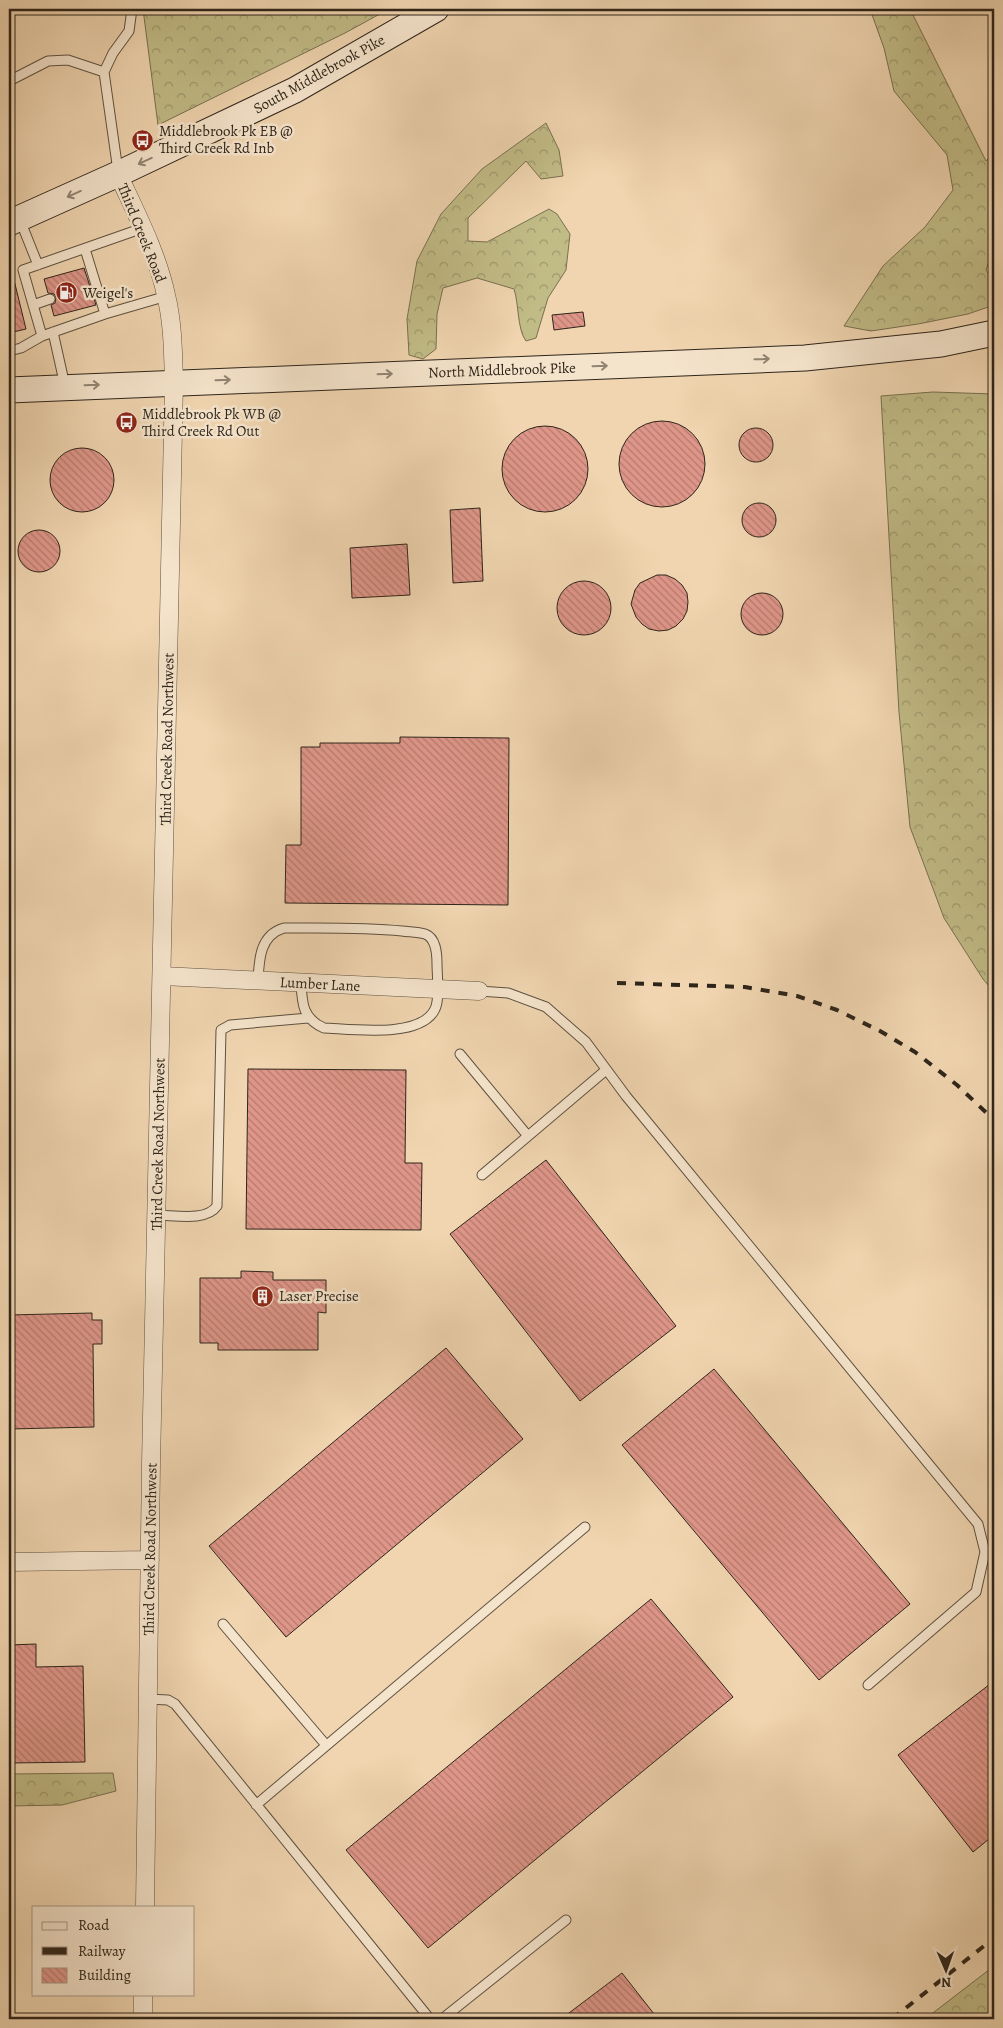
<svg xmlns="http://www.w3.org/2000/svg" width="1003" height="2028" font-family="Alegreya,serif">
  <defs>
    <pattern id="forest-crowns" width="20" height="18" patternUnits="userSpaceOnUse" patternTransform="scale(1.25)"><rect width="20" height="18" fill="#c1bb86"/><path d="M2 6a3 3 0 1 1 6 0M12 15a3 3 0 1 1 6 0" fill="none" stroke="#9d986d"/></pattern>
    <pattern id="building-back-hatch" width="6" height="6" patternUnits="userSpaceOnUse" patternTransform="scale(1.25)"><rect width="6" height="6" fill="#df9689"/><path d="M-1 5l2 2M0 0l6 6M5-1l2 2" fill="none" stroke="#b57a6f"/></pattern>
  </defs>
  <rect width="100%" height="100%" fill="#f0d5b0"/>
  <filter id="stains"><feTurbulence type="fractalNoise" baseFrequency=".004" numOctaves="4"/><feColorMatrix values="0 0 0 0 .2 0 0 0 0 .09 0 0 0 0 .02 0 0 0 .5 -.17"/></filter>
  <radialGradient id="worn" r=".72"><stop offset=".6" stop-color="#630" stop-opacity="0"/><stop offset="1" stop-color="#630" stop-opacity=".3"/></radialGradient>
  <path fill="url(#forest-crowns)" stroke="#787050" d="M143,9h246l-44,24 -187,92z
    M870,9h40l76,152 8,-9v108l-5,1 -3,9 8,12v23l-26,9 -50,10 -47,7 -27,-5 39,-60 42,-39 28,-37 -6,-35 -53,-64 -10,-43z
    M546,123l13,27 4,26 -22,3 -15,-18 -58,57v23l19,1 62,-33 8,5 13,20 -4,36 -18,28 -12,40 -10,3c-9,-12 -7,-37 -12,-52l-37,-11 -34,10 -6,26 -1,35 -13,10 -14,-4 -2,-36 10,-58 24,-47 41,-45z
    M933,392l61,2v598l-11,-13 -39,-61 -34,-91 -11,-115 -18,-316z
    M113,1773l3,18 -54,14 -53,1v-32z
    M994,1966v53h-69z"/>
  <path fill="url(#building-back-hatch)" stroke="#2e251a" d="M84,268l12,37 -42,11 -3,-11 4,-2 1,-6 -2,-3 -6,-1 -4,-14z
    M14,280l12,49 -17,4v-52z
    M583,312l2,14 -31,4 -2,-15z
    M619 464a43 43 0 1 1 86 0a43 43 0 1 1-86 0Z
    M502 469a43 43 0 1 1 86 0a43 43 0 1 1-86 0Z
    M739 445a17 17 0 1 1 34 0a17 17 0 1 1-34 0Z
    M50 480a32 32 0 1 1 64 0a32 32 0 1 1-64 0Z
    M742 520a17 17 0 1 1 34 0a17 17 0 1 1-34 0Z
    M480,508l3,73 -30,2 -3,-73z
    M18 551a21 21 0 1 1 42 0a21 21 0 1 1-42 0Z
    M407,544l3,51 -58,3 -2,-50z
    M657,575h9l9,4 7,6 5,8 1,9 -1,9 -4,8 -7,7 -8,4 -9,1 -10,-2 -7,-5 -6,-7 -5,-13 4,-14 5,-7z
    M557 608a27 27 0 1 1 54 0a27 27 0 1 1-54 0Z
    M741 614a21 21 0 1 1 42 0a21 21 0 1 1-42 0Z
    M400,737l109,1 -1,167 -223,-2 1,-58h15v-98h19v-4h80z
    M248,1069l158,1 -1,93h17l-1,67 -175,-1z
    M546,1160l130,166 -96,75 -130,-167z
    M241,1271l32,1v8h53v33l-8,-1v38h-100v-7h-18v-65h41z
    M92,1313v7h10v24h-9l1,83 -85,2v-114z
    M446,1348l77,91 -237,198 -77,-91z
    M714,1369l196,235 -91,76 -197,-235z
    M651,1599l82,98 -305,251 -82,-98z
    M36,1644v23l47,-1 2,96 -76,1v-118z
    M994,1681v154l-21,17 -75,-97z
    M622,1973l36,46h-97z"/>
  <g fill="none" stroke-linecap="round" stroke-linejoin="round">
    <defs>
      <path id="service" d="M32,9h10
        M9,81l39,-20 20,-1 36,12
        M118,171l-14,-99 9,-19 16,-22 3,-22
        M20,220l18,45
        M143,228l-120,42 19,66 63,-22 62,-18
        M85,249l20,65
        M33,305l17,-6
        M53,332l12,54
        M9,351l12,-3 21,-12
        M258,981c1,-22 2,-46 26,-53 39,0 79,-1 118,3 7,1 16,1 23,3 11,4 12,19 12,30 0,11 3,35 -2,45 -14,30 -84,20 -111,19 -21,-9 -22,-24 -23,-45
        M479,991l29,2 38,14 40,35 40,54 352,428 7,28 -9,40 -108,93
        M460,1054l68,82
        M482,1175l124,-105
        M157,1215c17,0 49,7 60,-9l4,-176 9,-5 78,-7
        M223,1624l103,121
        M148,1699l20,1 7,4 255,315
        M256,1805l329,-278
        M442,2019l124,-99"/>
      <path id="minor" d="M118,174c18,39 39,79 48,121 7,28 7,58 8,87l-23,1082 -6,443
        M162,976l317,15
        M9,1562l141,-2
        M143,2019v-25"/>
      <path id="secondary" d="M9,223l109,-49 177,-84 141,-81
        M9,390l796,-32 136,-14 53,-11"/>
    </defs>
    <use href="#service" stroke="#5e5140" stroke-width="11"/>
    <use href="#minor" stroke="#5e5140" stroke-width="19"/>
    <use href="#secondary" stroke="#2e251a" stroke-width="27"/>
    <use href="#service" stroke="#f5e4cc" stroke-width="9"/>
    <use href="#minor" stroke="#f5e4cc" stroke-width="18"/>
    <use href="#secondary" stroke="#f5e4cc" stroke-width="25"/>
    <path stroke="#2e251a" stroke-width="4" stroke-dasharray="9 9" stroke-linecap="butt" d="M617,983l128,4 52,9 40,14 43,21 35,21 42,33 37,35
      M892,2019l102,-81"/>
  </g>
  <defs><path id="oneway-shaft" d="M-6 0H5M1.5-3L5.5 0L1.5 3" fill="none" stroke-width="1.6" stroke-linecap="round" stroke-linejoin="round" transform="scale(1.25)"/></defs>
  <g stroke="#928473">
    <use href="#oneway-shaft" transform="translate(145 161) rotate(155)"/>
    <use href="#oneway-shaft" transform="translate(74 194) rotate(156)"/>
    <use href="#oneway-shaft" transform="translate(762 359) rotate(-2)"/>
    <use href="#oneway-shaft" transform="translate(600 366) rotate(-2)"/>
    <use href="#oneway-shaft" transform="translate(385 374) rotate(-2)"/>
    <use href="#oneway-shaft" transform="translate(223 380) rotate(-2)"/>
    <use href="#oneway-shaft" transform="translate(92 385) rotate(-2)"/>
  </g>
  <defs>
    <symbol id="bus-disc" viewBox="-11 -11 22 22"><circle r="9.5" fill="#8f2418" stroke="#f5e4cc"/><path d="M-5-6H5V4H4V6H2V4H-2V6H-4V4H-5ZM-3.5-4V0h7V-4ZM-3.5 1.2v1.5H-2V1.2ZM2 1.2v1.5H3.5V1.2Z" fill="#fff"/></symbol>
    <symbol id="fuel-disc" viewBox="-11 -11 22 22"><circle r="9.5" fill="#8f2418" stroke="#f5e4cc"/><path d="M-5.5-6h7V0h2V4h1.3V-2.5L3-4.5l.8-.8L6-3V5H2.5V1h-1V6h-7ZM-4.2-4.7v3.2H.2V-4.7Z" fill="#fff"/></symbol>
    <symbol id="building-disc" viewBox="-11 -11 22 22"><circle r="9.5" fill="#8f2418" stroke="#f5e4cc"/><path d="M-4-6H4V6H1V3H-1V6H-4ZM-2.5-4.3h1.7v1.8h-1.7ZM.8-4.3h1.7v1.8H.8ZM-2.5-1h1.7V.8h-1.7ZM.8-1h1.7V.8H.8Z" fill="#fff"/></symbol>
  </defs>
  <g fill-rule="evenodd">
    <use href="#bus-disc" x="130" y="128" width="25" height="25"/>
    <use href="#fuel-disc" x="54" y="280" width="25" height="25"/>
    <use href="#bus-disc" x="114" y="410" width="25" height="25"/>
    <use href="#building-disc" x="250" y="1284" width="25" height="25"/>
  </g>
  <g text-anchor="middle" stroke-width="5" stroke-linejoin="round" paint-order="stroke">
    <g font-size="15" fill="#2e251a" stroke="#f5e4cc">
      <text transform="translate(319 74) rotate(-29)" y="5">South Middlebrook Pike</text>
      <text transform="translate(142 233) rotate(68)" y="5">Third Creek Road</text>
      <text transform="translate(502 370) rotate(-2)" y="5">North Middlebrook Pike</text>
      <text transform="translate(167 739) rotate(-89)" y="5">Third Creek Road Northwest</text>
      <text transform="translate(320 984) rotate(3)" y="5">Lumber Lane</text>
      <text transform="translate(158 1144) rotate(-89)" y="5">Third Creek Road Northwest</text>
      <text transform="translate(150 1549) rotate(-89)" y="5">Third Creek Road Northwest</text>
    </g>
    <g font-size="15" fill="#2e251a" stroke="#f5e4cc" text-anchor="start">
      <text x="159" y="136">Middlebrook Pk EB @<tspan x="159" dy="17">Third Creek Rd Inb</tspan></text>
      <text x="83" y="298">Weigel's</text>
      <text x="142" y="419">Middlebrook Pk WB @<tspan x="142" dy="17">Third Creek Rd Out</tspan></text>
      <text x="279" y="1301">Laser Precise</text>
    </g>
  </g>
  <rect width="1003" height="2028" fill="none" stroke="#f0d5b0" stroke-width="30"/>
  <rect x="10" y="10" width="983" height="2008" fill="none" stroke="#2e251a" stroke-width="2.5"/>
  <rect x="15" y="15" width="973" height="1998" fill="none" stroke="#2e251a"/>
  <rect x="32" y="1906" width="162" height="90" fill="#f5e4cc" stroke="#a59885"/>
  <rect x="42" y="1922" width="25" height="8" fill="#f5e4cc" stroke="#a59885"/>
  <text x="78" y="1930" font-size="15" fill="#2e251a">Road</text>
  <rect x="42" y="1947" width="25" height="8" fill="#2e251a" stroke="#a59885"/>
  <text x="78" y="1956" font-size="15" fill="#2e251a">Railway</text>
  <rect x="42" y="1968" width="25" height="15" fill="url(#building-back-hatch)" stroke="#a59885"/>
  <text x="78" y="1980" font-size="15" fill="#2e251a">Building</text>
  <g transform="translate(946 1970) rotate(178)" stroke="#f5e4cc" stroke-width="4" paint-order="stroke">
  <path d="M0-4L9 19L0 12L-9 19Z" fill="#2e251a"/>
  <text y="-8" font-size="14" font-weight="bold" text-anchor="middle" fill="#2e251a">N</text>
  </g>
  <rect width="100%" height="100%" filter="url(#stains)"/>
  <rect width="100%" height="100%" fill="url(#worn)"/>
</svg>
